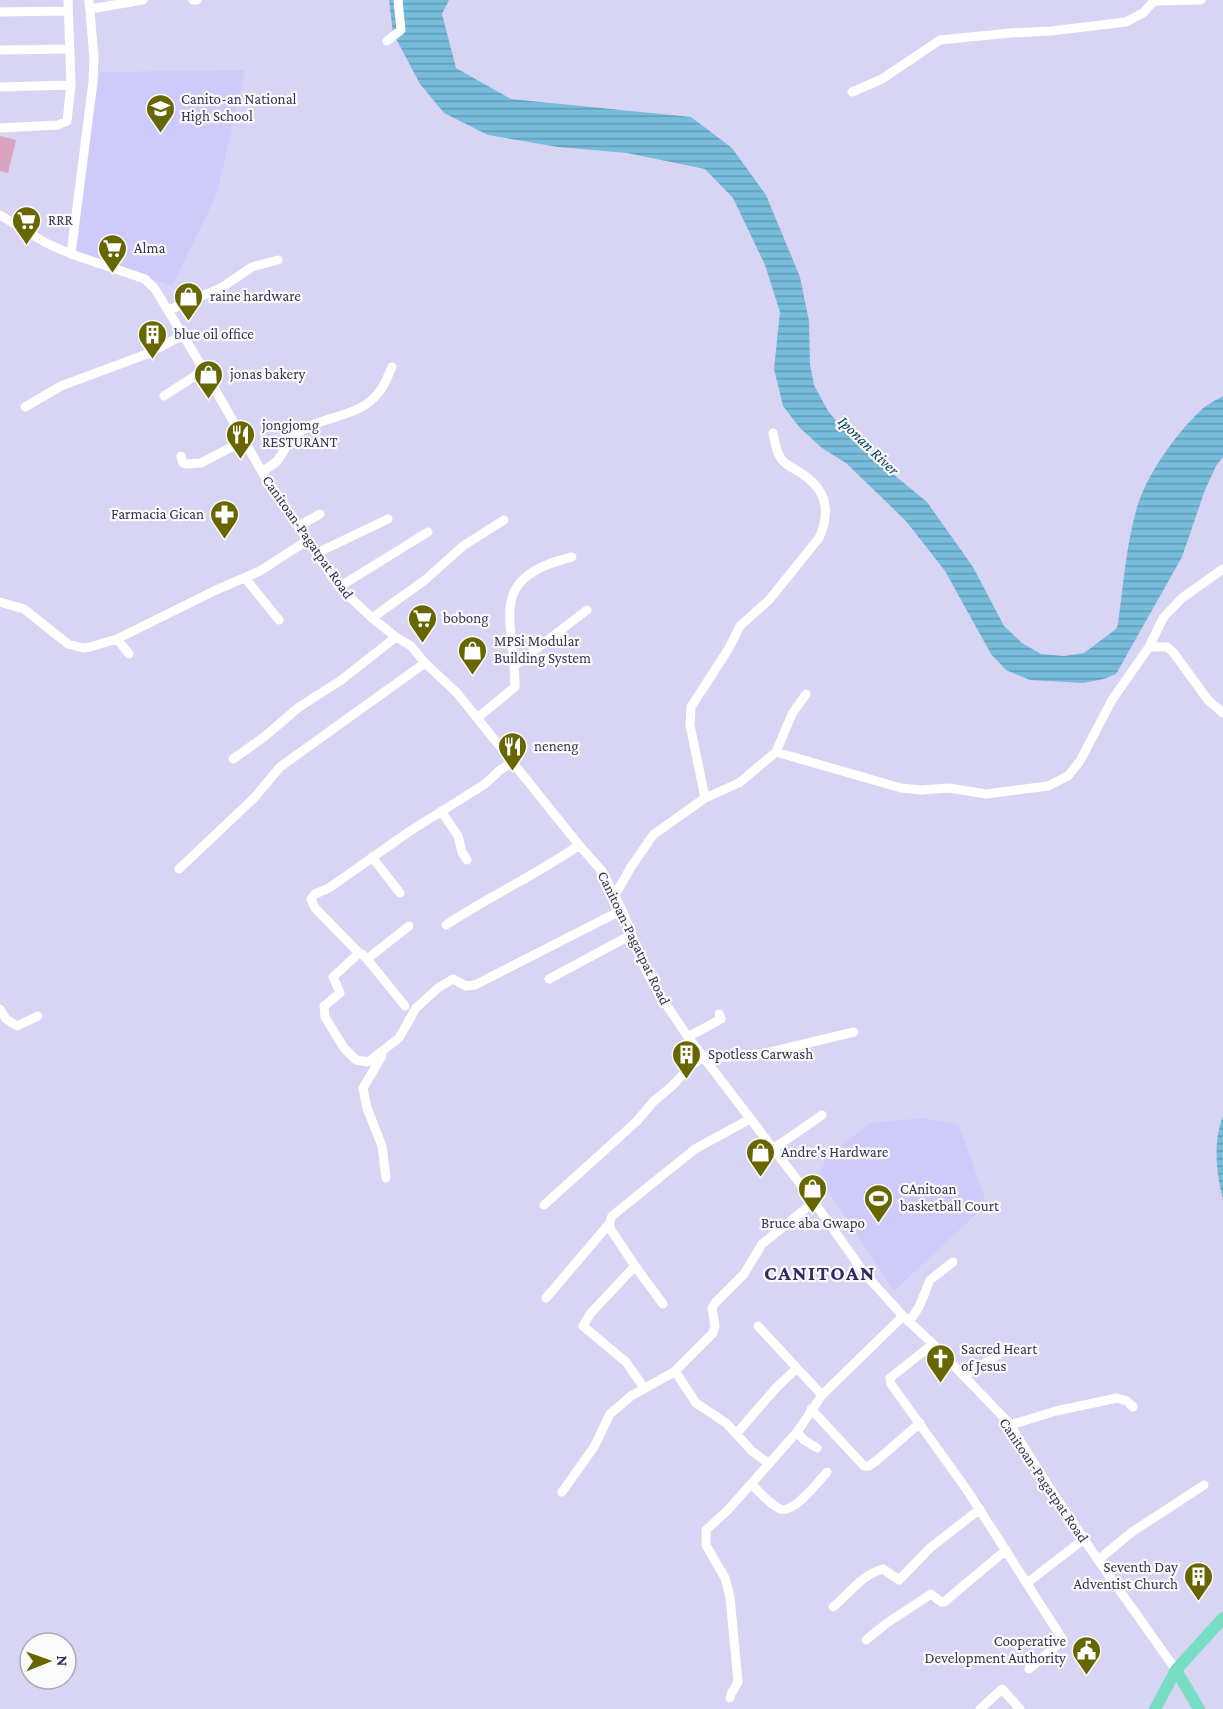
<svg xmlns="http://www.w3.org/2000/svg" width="1223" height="1709" font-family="'Crimson Pro',serif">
  <defs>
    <pattern id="water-rules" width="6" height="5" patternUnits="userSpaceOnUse" patternTransform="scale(1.5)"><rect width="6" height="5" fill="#78bcdb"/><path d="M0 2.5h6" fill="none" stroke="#639ab4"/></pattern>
  </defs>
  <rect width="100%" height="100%" fill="#d7d5f3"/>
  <path fill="#cecbfb" d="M245,70l-28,124 -45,92 -100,-35 27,-179z
    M923,1118l36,7 28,79 -93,87 -75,-114 7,-19 44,-35z"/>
  <path fill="#daa3be" d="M0,136l16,4 -8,33 -8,-2z"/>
  <path fill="url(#water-rules)" d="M389,0h60l-7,14 14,54 55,31 180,18 41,31 34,47 34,82 9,44 1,43 4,21 14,26 21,25 22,20 56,46 46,65 31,59 18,17 19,11 23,2 20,-3 32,-24 2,-5c5,-37 8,-77 18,-113 9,-34 39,-76 64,-100 6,-6 16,-11 23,-15v61l-7,9 -11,24 -23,67 -66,117 -12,5 -21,4 -53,-3 -24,-10 -15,-16 -46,-83 -39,-50 -60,-58 -24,-15 -22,-20 -17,-22 -9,-37 6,-57 -15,-47 -32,-67 -28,-29 -78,-16 -69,-6 -70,-12 -44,-22 -24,-29 -27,-51z
    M1223,1116v83c-7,-26 -10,-58 0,-83z"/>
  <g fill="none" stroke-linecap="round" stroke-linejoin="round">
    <path stroke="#fff" stroke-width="9" d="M193,0h4
      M90,9l53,-9
      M0,12l68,-1
      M387,41l14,-11 -3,-30
      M0,50l70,-1
      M0,87l71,-2
      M852,92l30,-13 58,-39 70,-7 41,-2 75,-9 17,-9 11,-12 47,-1
      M0,128l58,-3 9,-4 4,-36 -3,-85
      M0,215l46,28 25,11 74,25 10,10 49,81 58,102 77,115 33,31 24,19 15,9 14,17 32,30 122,152 23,26 20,39 24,61 13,23 29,43 126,165 51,72 38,42 30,28 76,79 38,61 51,76 78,110
      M71,254l22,-172 1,-24 -5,-58
      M169,310l52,-22 31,-21 26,-7
      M164,396l40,-26
      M25,407l36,-21 86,-32 36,-19
      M181,456l2,7 3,1 15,-1 44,-23
      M262,472c5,-4 11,-7 15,-11 6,-7 9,-17 16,-24 25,-23 66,-17 86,-45 6,-7 9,-17 13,-25
      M299,526l21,-12
      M317,553l71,-34
      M245,578l34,42
      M339,587l89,-55
      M0,602l24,7 44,35 15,4 7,-1 27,-8 99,-49 44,-19 48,-31
      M372,618l53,-38 38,-34 41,-26
      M117,639l12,15
      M1149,647h18l6,5 35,48 15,13
      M514,666l73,-56
      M477,718l38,-31c0,-68 -31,-109 57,-130
      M776,752l16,-38 14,-20
      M233,759l31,-22 35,-30 41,-26 56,-44
      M705,798l-15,-73 1,-18 38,-59 11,-22 29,-26 50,-62c11,-24 9,-46 -14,-62 -7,-6 -17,-9 -23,-16 -6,-7 -7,-18 -9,-27
      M441,811l17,25 4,16 5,8
      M372,857l28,36
      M179,869l75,-71 26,-31 145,-104
      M615,895l16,-28 22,-32 52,-37 34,-15 37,-31 125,36 20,2 28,-2 37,6 62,-8 20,-10 12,-15 32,-61 37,-53 14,-29 19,-20 41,-29
      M446,925c43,-29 91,-50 133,-80
      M409,926l-42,33 -5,-5h-4l-25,23 7,16 -16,13 1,11 19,31 12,12 12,2 31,-24 17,-30 22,-20 15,-9 13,7 9,-1 147,-75
      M360,954l-45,-46 -4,-9 4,-5 14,-6 81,-57 75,-47 15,-14 13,-8
      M367,959l38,47
      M549,979l82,-44
      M0,1009l6,10 11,7 21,-10
      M688,1037l33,-18 -2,-5
      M382,1056l-19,32 4,20 15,38 4,32
      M773,1149l49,-34
      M544,1205l92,-83 18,-21 17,-14 22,-23 10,-7 15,1 48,-5 88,-21
      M635,1266l28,38
      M546,1298l63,-74
      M909,1322l10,-15 11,-27 23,-18
      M758,1326l64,69
      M933,1344l-43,34 1,6 76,106 96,150 -34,29
      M675,1371l21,32 30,20 26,28 17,13
      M965,1376l39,-25
      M644,1388l-18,-26 -43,-36 7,-12 45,-48 -24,-36 -2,-6 3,-8 83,-67 55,-30
      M811,1409l53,57h5l7,-5 44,-38
      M1010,1425l46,-14 61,-13 10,3 6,6
      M797,1432l7,8 13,8
      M736,1434l40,-46 21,-20
      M751,1484c9,8 18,20 29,25 14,5 38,-27 47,-37
      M562,1492l32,-45 16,-33 21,-18 43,-24 39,-39 2,-7 -3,-18 3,-5 29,-29 18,-30 52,-42
      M1098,1560l34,-28 72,-47
      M1027,1583l57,-44
      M833,1607c17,-14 28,-32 50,-38l16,11 31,-32 50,-39
      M866,1640l21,-17 44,-29 10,8h3l62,-52
      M730,1698l1,-4 7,-12 -8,-85 -5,-19 -19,-33v-15l22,-20 69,-78 25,-37 81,-79
      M980,1709l22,-20 18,20"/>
    <path stroke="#78dec3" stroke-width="12" d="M1176,1670l23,39
      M1155,1709l21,-39 47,-52"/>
  </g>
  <defs>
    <symbol id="school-pin" viewBox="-11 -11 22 30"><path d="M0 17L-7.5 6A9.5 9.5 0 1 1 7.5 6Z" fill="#686600" stroke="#fafafa"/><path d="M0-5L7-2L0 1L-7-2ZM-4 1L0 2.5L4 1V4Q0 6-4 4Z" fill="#fff"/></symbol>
    <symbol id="supermarket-pin" viewBox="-11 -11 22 30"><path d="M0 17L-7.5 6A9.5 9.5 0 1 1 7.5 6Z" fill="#686600" stroke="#fafafa"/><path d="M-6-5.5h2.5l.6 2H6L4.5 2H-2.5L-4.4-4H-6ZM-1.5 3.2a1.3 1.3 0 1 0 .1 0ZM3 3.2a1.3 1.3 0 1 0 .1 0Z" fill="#fff"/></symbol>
    <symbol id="shop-pin" viewBox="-11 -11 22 30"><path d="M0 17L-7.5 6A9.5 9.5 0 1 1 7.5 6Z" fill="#686600" stroke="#fafafa"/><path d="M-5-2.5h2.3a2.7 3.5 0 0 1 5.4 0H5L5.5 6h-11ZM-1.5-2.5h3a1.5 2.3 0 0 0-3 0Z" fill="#fff"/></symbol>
    <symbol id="building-pin" viewBox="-11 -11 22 30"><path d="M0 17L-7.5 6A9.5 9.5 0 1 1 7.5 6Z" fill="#686600" stroke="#fafafa"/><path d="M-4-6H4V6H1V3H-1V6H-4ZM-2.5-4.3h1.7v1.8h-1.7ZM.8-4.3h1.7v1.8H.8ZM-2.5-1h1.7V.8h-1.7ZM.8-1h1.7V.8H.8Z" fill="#fff"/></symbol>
    <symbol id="restaurant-pin" viewBox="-11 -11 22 30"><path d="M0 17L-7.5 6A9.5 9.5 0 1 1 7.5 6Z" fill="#686600" stroke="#fafafa"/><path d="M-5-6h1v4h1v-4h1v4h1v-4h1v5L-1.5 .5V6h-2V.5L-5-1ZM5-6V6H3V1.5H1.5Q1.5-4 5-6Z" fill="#fff"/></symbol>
    <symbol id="pharmacy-pin" viewBox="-11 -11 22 30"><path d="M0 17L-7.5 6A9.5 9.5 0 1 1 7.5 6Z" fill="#686600" stroke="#fafafa"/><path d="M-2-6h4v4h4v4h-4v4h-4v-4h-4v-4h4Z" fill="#fff"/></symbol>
    <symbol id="stadium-pin" viewBox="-11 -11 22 30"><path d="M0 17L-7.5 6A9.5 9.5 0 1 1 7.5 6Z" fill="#686600" stroke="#fafafa"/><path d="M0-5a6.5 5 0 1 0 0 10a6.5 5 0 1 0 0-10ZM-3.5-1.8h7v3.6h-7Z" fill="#fff"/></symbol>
    <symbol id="church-pin" viewBox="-11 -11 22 30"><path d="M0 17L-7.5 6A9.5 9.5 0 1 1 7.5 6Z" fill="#686600" stroke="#fafafa"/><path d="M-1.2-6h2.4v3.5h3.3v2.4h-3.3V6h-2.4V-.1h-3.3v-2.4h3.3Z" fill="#fff"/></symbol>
    <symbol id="civic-pin" viewBox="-11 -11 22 30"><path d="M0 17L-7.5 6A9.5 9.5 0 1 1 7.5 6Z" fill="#686600" stroke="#fafafa"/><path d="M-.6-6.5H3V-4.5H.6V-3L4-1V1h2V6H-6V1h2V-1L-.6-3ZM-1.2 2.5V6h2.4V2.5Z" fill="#fff"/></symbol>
  </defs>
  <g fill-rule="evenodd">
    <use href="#school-pin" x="144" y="92" width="33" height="45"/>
    <use href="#supermarket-pin" x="10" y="204" width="33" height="45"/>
    <use href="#supermarket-pin" x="96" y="232" width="33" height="45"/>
    <use href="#shop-pin" x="172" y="280" width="33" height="45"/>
    <use href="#building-pin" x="136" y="318" width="33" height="45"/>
    <use href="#shop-pin" x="192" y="358" width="33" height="45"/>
    <use href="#restaurant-pin" x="224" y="418" width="33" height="45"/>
    <use href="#pharmacy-pin" x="208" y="498" width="33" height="45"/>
    <use href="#supermarket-pin" x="406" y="602" width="33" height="45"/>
    <use href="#shop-pin" x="456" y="634" width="33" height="45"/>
    <use href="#restaurant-pin" x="496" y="730" width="33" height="45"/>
    <use href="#building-pin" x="670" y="1038" width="33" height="45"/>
    <use href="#shop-pin" x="744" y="1136" width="33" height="45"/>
    <use href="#shop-pin" x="796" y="1172" width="33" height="45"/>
    <use href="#stadium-pin" x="862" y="1182" width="33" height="45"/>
    <use href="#church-pin" x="924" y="1342" width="33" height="45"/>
    <use href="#building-pin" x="1182" y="1560" width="33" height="45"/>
    <use href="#civic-pin" x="1070" y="1634" width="33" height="45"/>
  </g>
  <g text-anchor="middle" stroke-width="4.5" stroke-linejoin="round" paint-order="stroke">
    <g font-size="15" fill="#373451" stroke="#fafafa" text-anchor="start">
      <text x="181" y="104">Canito-an National<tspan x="181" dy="17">High School</tspan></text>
      <text x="48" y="225">RRR</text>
      <text x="134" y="253">Alma</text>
      <text x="210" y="301">raine hardware</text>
      <text x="174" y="339">blue oil office</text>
      <text x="230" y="379">jonas bakery</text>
      <text x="262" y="430">jongjomg<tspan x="262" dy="17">RESTURANT</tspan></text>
      <text x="204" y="519" text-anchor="end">Farmacia Gican</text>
      <text x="443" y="623">bobong</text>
      <text x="494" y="646">MPSi Modular<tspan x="494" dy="17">Building System</tspan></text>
      <text x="534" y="751">neneng</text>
      <text x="708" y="1059">Spotless Carwash</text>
      <text x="781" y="1157">Andre's Hardware</text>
      <text x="900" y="1194">CAnitoan<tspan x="900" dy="17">basketball Court</tspan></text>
      <text x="813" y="1228" text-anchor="middle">Bruce aba Gwapo</text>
      <text x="961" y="1354">Sacred Heart<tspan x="961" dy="17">of Jesus</tspan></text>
      <text x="1178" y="1572" text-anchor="end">Seventh Day<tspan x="1178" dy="17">Adventist Church</tspan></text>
      <text x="1066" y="1646" text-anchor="end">Cooperative<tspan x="1066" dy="17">Development Authority</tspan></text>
    </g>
    <g font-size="15" fill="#373451" stroke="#fafafa">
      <text transform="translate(308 537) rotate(55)" y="5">Canitoan-Pagatpat Road</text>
      <text transform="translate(634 938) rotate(64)" y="5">Canitoan-Pagatpat Road</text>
      <text transform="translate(1044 1480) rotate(56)" y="5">Canitoan-Pagatpat Road</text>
    </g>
    <g font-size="16" font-style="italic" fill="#003e53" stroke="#fafafa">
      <text transform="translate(869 445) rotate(44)" y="6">Iponan River</text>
    </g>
    <g font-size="21" font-weight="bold" letter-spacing="1.5" fill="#352965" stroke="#fafafa">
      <text x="820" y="1280">CANITOAN</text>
    </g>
  </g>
  <g transform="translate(48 1661) rotate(89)"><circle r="28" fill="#fafafa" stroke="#acabb6" stroke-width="1.5"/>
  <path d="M0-4.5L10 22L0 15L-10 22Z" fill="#686600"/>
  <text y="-9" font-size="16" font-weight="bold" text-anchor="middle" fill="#373451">N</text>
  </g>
</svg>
